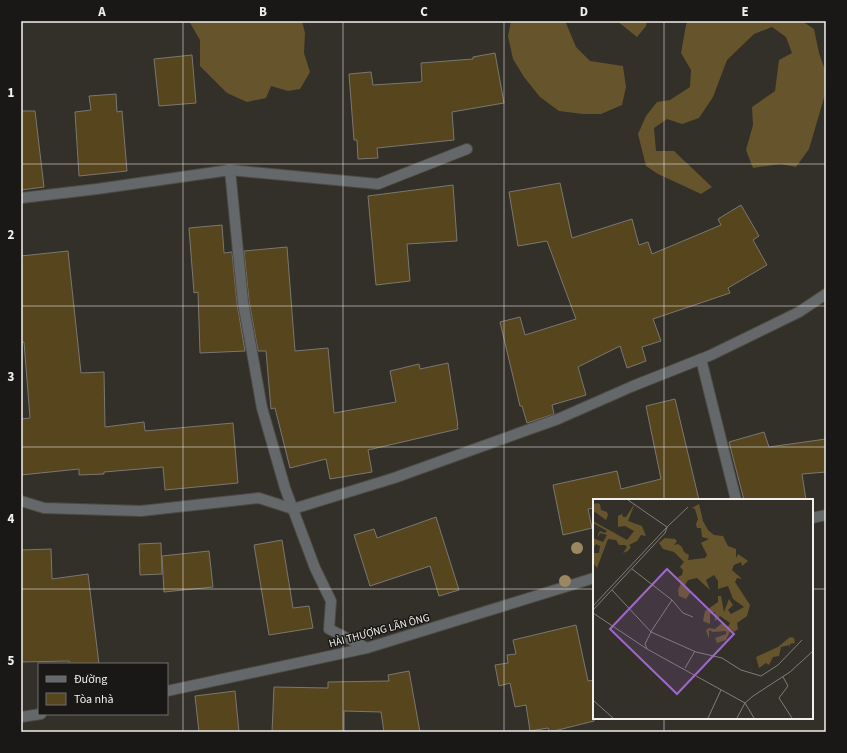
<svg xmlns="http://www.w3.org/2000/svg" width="847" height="753" font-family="'Source Sans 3',sans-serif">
	<rect width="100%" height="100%" fill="#33302a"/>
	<g fill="#66542c">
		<path d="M189,21H302L305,33L304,53L310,72L300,89L288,91L271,86L266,98L247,102L227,93L200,66V40Z"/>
		<path d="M511,21H566V23L576,47L590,61L623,66L626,87L622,105L601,114H583L559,111L540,97L524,77L513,59L508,36Z"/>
		<path d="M617,21H647L646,26L637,37Z"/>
		<path d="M688,21H802L814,29L819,53L826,73V91L809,149L796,167L780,164L753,168L746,150L753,125L752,107L775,91L779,60L792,53L786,37L772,27L754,34L727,60L713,97L699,118L682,124L667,119L654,128L656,151H674L712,187L701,194L658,174L646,166L638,134L646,116L657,102L670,100L690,87L691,70L681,53L686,25Z"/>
	</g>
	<g fill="#57451e" stroke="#7a7770">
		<path d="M495,53L504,103L452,112L454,140L377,148L378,158L358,159L357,140H354L349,74L371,72L373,85L420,82L422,81L421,63L473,59V57Z"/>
		<path d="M192,55L196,103L159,106L154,59Z"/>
		<path d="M116,94L117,112L122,111L127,171L79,176L75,112L91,110L89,96Z"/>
		<path d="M21,111H35L44,187L21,190Z"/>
		<path d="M560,183L572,238L632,219L639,245L648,242L652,254L721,225L718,219L741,205L759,236L753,240L767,265L728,288L730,293L653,319L661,341L642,347L646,361L627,368L620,346L578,367L586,395L552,405L554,414L527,423L522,406H520L500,322L520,317L525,335L576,319L547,241L518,246L509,192Z"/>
		<path d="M453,185L457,241L407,244L410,281L376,285L368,196Z"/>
		<path d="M222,225L224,253L232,252L237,303L245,351L200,353L198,292L194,293L189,228Z"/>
		<path d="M287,247L295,351L328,348L334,413L396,402L390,371L419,364L420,369L448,363L458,425H457L458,429L368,450L372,472L330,479L326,459L290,468L275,408L271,409L266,351H258L249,301L244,251Z"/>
		<path d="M68,251L81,373L104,372L105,427L144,422L145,431L233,423L238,483L165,490L163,467L104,472V474L79,475V469L21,475V419L30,418L24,342L21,343V256Z"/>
		<path d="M675,399L699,500H594V508L588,509L592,528L563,535L553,485L617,471L621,489L661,479L646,406Z"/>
		<path d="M764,432L769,447L826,439V472L802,474L806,500H744L729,442Z"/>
		<path d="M436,517L459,590L439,596L430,566L370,586L354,535L374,529L377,538Z"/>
		<path d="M282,540L293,608L309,606L313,628L269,635L254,545Z"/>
		<path d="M161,543L162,574L140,575L139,544Z"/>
		<path d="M51,549L52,579L88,574L99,664H69V661L21,662V550Z"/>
		<path d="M209,551L213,587L164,592L162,556Z"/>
		<path d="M576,625L588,681L594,680V721L550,732L548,728L530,731L526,705L515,707L510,683L499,686L495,665L508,663L507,655L516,654L513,640Z"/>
		<path d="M409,671L420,732H384L381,712L344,711V732H272L274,687L328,688V682L389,681L388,675Z"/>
		<path d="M235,691L239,732H199L195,696Z"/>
	</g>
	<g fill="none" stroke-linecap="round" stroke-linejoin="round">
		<g stroke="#4e4b45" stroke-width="12">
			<path id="lane" d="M21,501L44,508L141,511L259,498L293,509"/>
		</g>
		<g stroke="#4e4b45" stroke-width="12">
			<g id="street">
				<path d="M230,170L243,302L262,408L285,488L315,568L331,601L329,629L367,648"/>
				<path d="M21,198L97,189L230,170L378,184L467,149"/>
				<path d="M701,359L736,500"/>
				<path d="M293,509L394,478L558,419L633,386L711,355L799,312L826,294"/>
				<path d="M812,518L826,515"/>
				<path d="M167,691L367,648L594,578"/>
				<path d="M21,717L41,714"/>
			</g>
		</g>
		<use href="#lane" stroke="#65686a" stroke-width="10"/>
		<use href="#street" stroke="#65686a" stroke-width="10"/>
	</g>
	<g fill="#9b8861">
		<circle cx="577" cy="548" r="6"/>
		<circle cx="565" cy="581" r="6"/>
	</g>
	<path fill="none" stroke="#f2f0ec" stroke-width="1" stroke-opacity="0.55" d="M183,21V732M343,21V732M504,21V732M664,21V500M21,164H826M21,306H826M21,447H826M21,589H594M812,589H826M664,718V732"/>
	<g text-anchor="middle" stroke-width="3" stroke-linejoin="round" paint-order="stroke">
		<g font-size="11" fill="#f2f0ec" stroke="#191816">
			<text transform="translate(379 630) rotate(-15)" y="4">HẢI THƯỢNG LÃN ÔNG</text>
		</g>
	</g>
	<g transform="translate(593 499)">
		<rect width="220" height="220" fill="#33302a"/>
		<path d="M3,4L7,5L8,11L14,13L15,16L13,21L2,13L0,14V6ZM42,4L35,22L49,27L53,37L48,36L44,42L36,46L38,48L35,52L30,54L34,48L32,46H26L23,41L15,40L4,69L0,64V54H6L7,47L3,45L0,49V39L10,43L14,36L7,34L5,38V35L7,32L12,34L14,32L0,24V22L34,41L41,32L32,27L25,28V17L29,15L30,18H33ZM106,5L110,22L115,31L121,36L130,37L135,47L143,50V59L145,55L155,62L149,67L148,63L141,66L139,71L149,80L144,79L142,83L157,106L154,117L144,124L145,130L141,133L138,130L133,141L124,144L122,139L133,135V132L120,133L116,131V140L113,131L116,129L122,130L129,124L135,128L137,124L127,117L122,122V113L117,115V125L110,122L112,112L125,103V97H120H128L131,113L136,100L140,106L135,111L138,115L151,108L140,100L135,87L125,90V82L121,76L113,81L117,91L104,79L95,81L92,86L97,94L93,100L86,97L85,91L88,84L85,78L89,76L90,71L87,68L91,63L81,53L70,50L66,44L72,39L82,40L84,42L81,46L85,45L89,48L91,53L96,56L95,61L112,59L114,56L108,44L116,40L109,38L108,29H104L103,25L105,20L102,10L99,9ZM197,138L201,139L202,144L197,145V149L196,146L188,148L186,157L180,158L176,166L173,164L166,169L163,158L185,148Z" fill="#66542c"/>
		<path fill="none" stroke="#7f7d78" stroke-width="1" d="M35,1L74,28L95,8M39,70L79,101L90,114L100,118M19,91L58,133L103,153L129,159L148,171L168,177L185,166L209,141M0,107L74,28L72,34L0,111M0,114L54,150L152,204L161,219M54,150L52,145L59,131L79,101M92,169L102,152M190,178L195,187L186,199L199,219M1,202L20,219M115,219L128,191M144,219L152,204L160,197L197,173L220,152"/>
		<path fill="#9f67cc" fill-opacity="0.15" stroke="#9f67cc" stroke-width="2" d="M74,70L141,135L84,195L17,130Z"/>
		<rect width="220" height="220" fill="none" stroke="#f2f0ec" stroke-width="2"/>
	</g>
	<rect width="847" height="753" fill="none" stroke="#191816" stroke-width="44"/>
	<rect x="38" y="663" width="130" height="52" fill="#191816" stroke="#706e6c"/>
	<rect x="46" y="676" width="20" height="6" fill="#65686a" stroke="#706e6c"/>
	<text x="74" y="683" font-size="12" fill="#f2f0ec">Đường</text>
	<rect x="46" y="693" width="20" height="12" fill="#57451e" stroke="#706e6c"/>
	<text x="74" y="703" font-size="12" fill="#f2f0ec">Tòa nhà</text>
	<rect x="22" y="22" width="803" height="709" fill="none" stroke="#f2f0ec" stroke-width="1.5"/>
	<g font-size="13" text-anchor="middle" font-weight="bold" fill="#f2f0ec">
		<text x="102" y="16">A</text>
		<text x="263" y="16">B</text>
		<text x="424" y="16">C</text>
		<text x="584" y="16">D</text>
		<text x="745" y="16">E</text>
		<text x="11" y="97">1</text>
		<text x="11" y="239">2</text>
		<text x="11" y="381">3</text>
		<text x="11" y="523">4</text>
		<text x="11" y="665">5</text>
	</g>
</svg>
